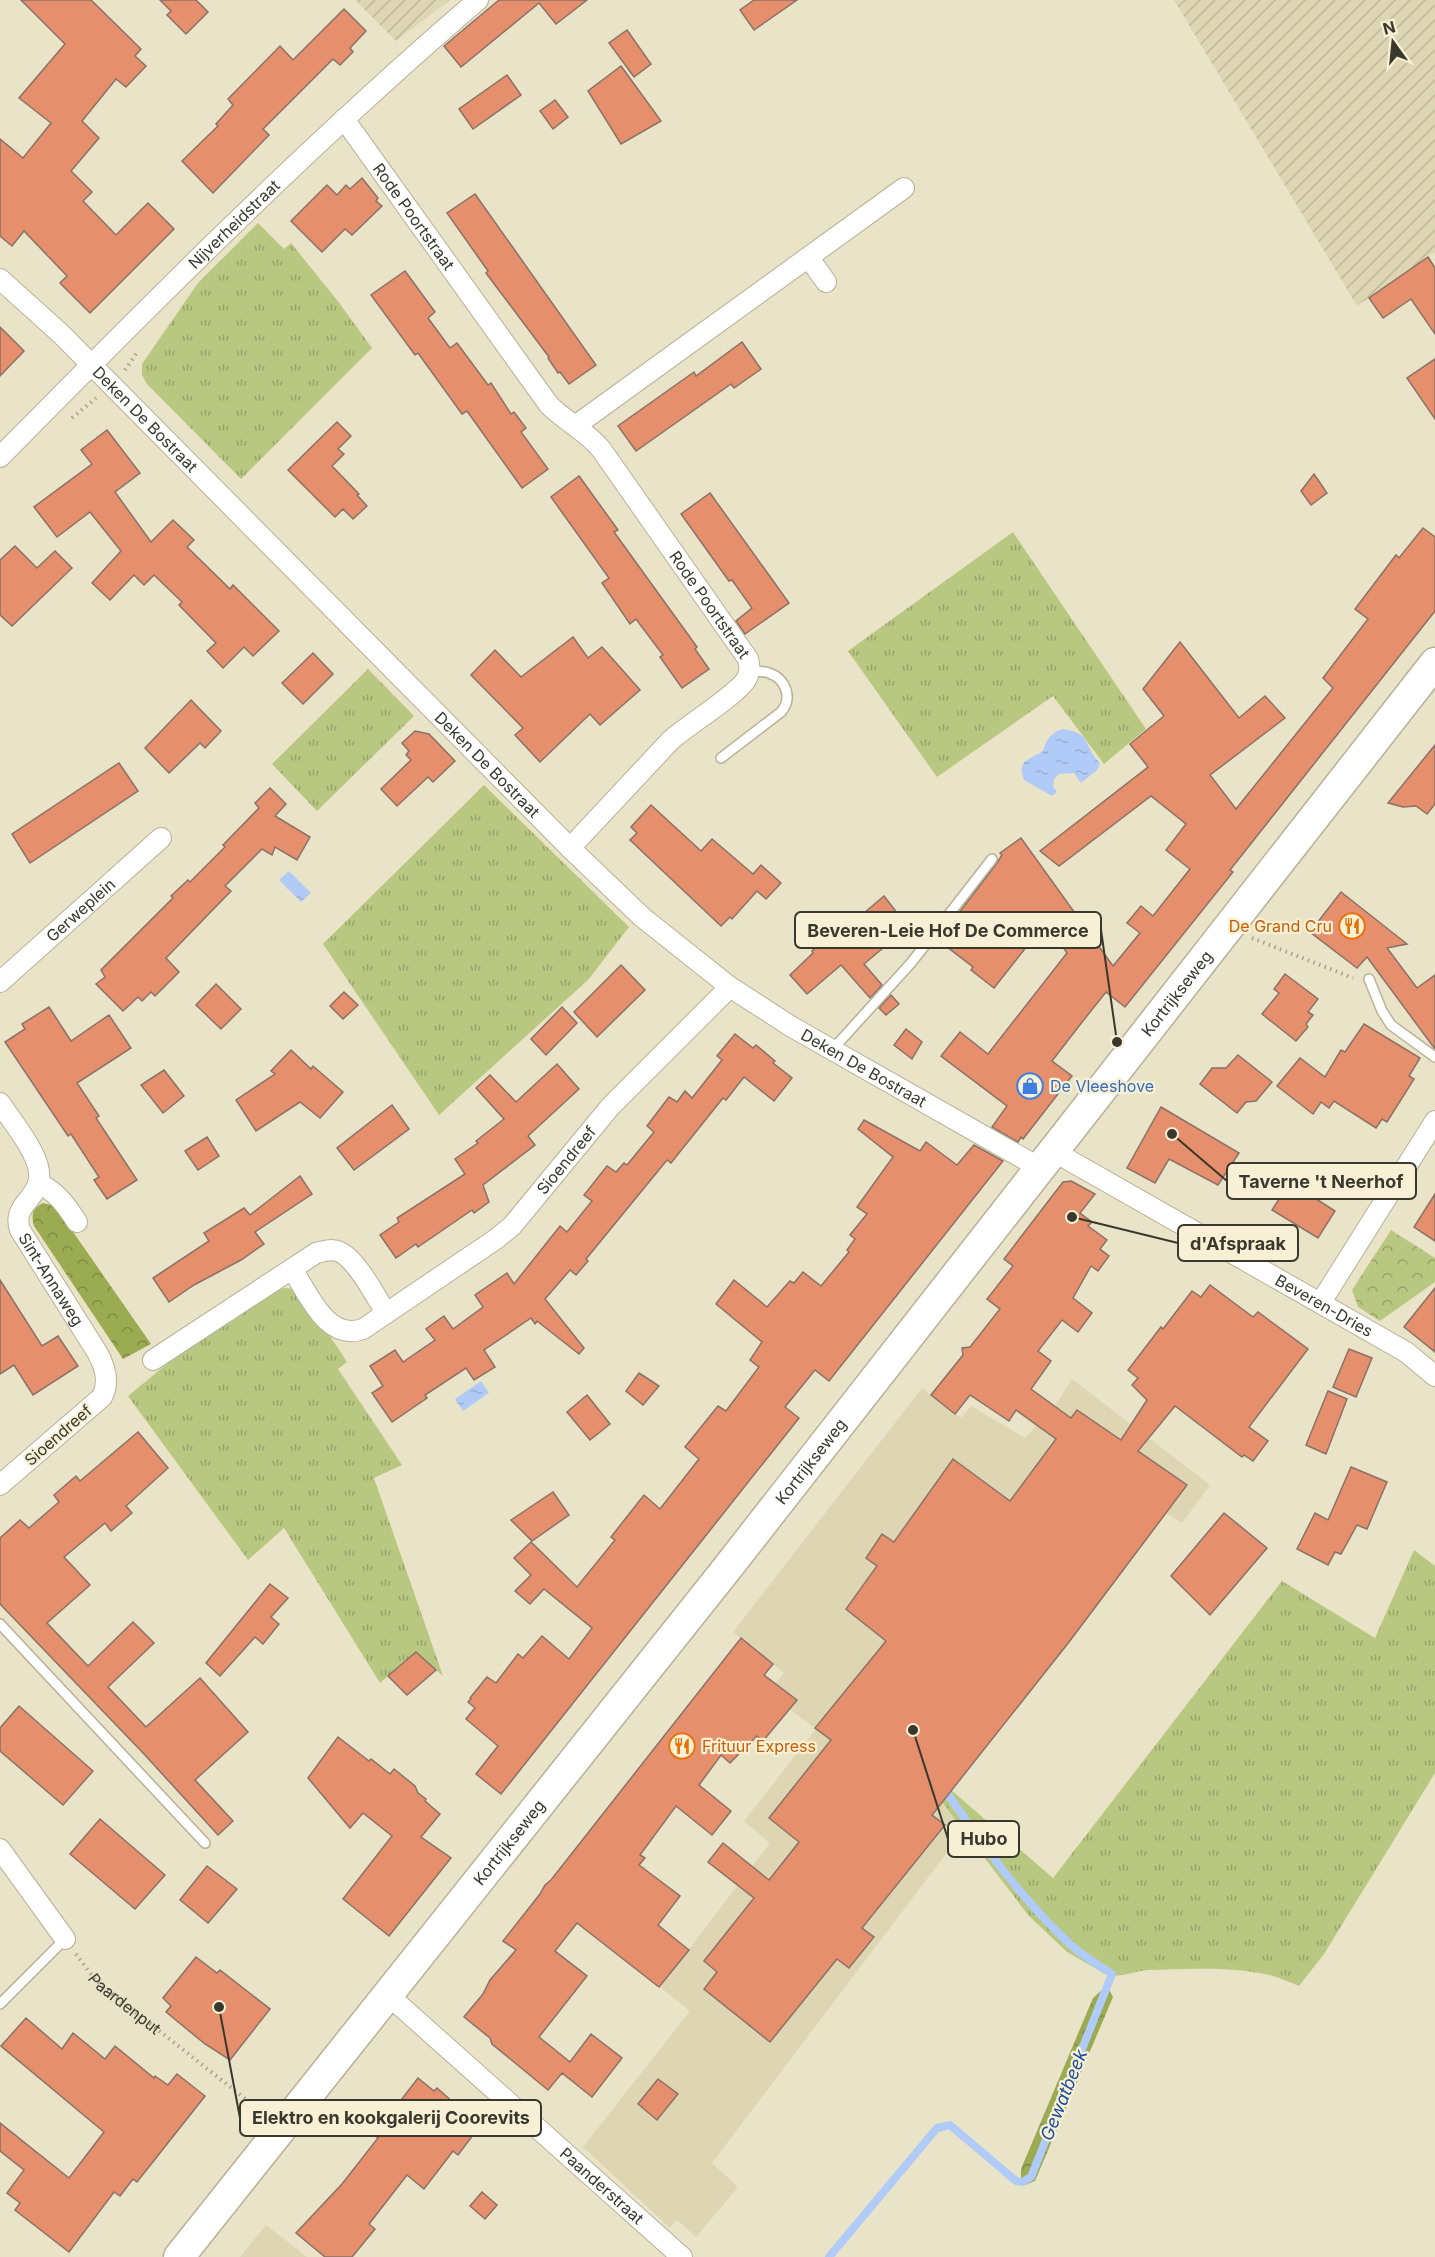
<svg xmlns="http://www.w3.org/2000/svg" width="1435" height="2257" font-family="Inter,sans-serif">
	<defs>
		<pattern id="industrial-furrows" width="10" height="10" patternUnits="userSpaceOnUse" patternTransform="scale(1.5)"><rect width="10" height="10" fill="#ded6b3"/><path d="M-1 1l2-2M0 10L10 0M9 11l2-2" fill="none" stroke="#bfb89a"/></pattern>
		<pattern id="grass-tufts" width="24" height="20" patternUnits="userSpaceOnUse" patternTransform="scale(1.5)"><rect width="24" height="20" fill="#b9c881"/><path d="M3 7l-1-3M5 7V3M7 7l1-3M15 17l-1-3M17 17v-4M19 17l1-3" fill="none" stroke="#97a36a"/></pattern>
		<pattern id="forest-crowns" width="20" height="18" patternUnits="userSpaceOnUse" patternTransform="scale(1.5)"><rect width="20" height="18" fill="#9bab52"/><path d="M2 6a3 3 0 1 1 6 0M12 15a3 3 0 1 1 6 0" fill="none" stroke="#7f8c44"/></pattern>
		<pattern id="park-crowns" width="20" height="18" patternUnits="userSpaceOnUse" patternTransform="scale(1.5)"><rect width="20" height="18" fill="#b9c881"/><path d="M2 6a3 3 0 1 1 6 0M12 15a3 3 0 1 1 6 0" fill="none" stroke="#97a36a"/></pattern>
		<pattern id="water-ripples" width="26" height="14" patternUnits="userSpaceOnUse" patternTransform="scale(1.5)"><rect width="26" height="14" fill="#b1cbf8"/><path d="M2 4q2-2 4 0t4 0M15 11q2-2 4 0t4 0" fill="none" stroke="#99afd5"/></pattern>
	</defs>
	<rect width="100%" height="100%" fill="#e9e3c8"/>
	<g fill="#ded6b3">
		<path d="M1072,1379L1210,1485L1182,1523L1166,1513L942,1802L964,1830L712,2163L738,2187L696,2237L677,2220L670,2228L583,2147L690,2011L660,1987L770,1843L744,1821L816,1729L768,1693L784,1673L733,1632L922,1388L961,1418L971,1406L1025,1438L1055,1406Z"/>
		<path d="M266,2225L307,2257H240Z"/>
	</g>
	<g fill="url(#industrial-furrows)">
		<path d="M355,0H450L396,41Z"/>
		<path d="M1174,0H1435V252L1357,306Z"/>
	</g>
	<g fill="url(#grass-tufts)">
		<path d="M258,223L284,249L291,243L337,300L372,348L241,479L147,384L142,375V364L198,283Z"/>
		<path d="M1013,532L1146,729L1104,764L1053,696L937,777L848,651Z"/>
		<path d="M368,669L414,716L317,811L272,764Z"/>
		<path d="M484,785L629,927L588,980L439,1115L323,944Z"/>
		<path d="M285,1288L294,1289L305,1298L347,1362L338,1369L402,1465L374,1478L443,1676L416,1652L380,1683L284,1528L248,1560L128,1396L179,1354L277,1289Z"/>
		<path d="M1414,1550L1435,1566V1773L1324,1954L1299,1986C1289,1982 1279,1977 1269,1975C1230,1966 1187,1969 1148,1970C1135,1971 1120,1978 1107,1975L1067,1952L1028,1915L942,1802L951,1790L1053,1878L1282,1581L1375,1638Z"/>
	</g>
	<g fill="url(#forest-crowns)">
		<path d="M43,1203L55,1206L151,1344L123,1359L34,1226C31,1214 32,1209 43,1203Z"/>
		<path d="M1102,1990L1110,1991L1113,1997L1035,2181L1025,2185L1021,2178V2169L1093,1998Z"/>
	</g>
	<path fill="url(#park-crowns)" d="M1391,1230L1435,1258V1282L1380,1321L1358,1307L1352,1290Z"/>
	<g fill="url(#water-ripples)">
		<path d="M1063,729C1094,734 1082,746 1100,763L1097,770L1081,783L1074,773L1059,774L1054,779L1053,787L1057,792L1052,796L1024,780C1016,759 1030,760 1043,751C1046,740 1051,732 1063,729Z"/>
		<path d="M289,871L311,893L301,902L279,880Z"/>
		<path d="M481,1381L489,1393L463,1411L455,1399Z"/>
	</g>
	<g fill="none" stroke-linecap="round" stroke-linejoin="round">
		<path stroke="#b1cbf8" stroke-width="8" d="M829,2257L937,2128L950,2125L1016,2181L1022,2182L1031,2177L1112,1974C1098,1965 1083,1956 1071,1945C1024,1902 985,1848 949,1796"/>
	</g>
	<g fill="#e68f6c" stroke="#8b7167" stroke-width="1.5">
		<path d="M21,0H91L141,49L135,56L146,66L126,87L116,79L82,121L99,138L71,171L92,192L83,201L116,235L148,203L174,229L90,313L60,283L67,276L24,231L12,246L0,236V139L23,158L51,123L19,98L65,44Z"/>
		<path d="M160,0H196L208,12L186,34L167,15L171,11Z"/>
		<path d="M499,0H587L556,24L539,3L461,67L444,46Z"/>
		<path d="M754,0H797L754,30L740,10Z"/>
		<path d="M344,9L366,31L350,48L353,52L340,65L333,59L263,129L269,135L213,193L182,161L218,126L216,124L233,105L228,99L280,46L293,60Z"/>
		<path d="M627,30L651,64L634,77L609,43Z"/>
		<path d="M621,66L661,121L621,144L588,91Z"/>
		<path d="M507,75L521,95L473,129L459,109Z"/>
		<path d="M555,100L568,117L553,129L540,111Z"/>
		<path d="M362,178L378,198L376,201L382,206L352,235L345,229L322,252L291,221L327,185L337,195L346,185L350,189Z"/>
		<path d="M475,194L596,365L569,384L560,372L558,373L548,358L549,357L486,273L488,271L447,213Z"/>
		<path d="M1428,257L1435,268V334L1411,299L1383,318L1369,298Z"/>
		<path d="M405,271L435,312L428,318L450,348L457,343L488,385L491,383L511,414L514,412L526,428L521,432L548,469L522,488L467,411L462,414L418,353L415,355L371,295Z"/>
		<path d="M0,327L24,351L0,376Z"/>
		<path d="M742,342L761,369L734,388L731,384L636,451L618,426L694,372L696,376Z"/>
		<path d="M1435,359V419L1407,378Z"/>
		<path d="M337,422L351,436L338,449L344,454L332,466L359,494L357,495L367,506L353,519L343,509L335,517L288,470Z"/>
		<path d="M107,430L140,473L115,492L151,542L173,520L194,540L187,547L230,589L233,585L279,631L253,656L244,647L223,668L207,651L216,643L179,605L182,602L154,575L144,585L134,575L110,600L92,583L121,551L90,512L57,537L34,507L92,464L81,450Z"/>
		<path d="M1314,474L1327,493L1311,505L1301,491Z"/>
		<path d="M579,476L618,530L614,532L697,647L695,649L709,669L682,688L660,657L663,655L636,619L630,624L602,583L609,578L551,497Z"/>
		<path d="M710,493L789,603L745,634L736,621L752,608L732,580L729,581L681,514Z"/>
		<path d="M1423,528L1435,537V611L1230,870L1233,872L1125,1007L1106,992L1079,1026L1052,1061L1072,1076L1023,1139L1021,1137L1018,1142L992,1127L1007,1106L941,1056L960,1032L988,1054L1067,953L1046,922L994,988L971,970L973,967L938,940L997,863L1002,855L1000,853L1021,838L1113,966L1140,933L1127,923L1141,906L1153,916L1190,869L1166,850L1186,824L1151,796L1059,866L1040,851L1148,767L1130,744L1164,716L1143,689L1180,642L1239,718L1265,696L1285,718L1210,775L1236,809L1333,688L1323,678L1368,619L1355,609L1396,555L1399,558Z"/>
		<path d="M15,546L37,568L55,551L72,568L12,626L0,615V560Z"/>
		<path d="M573,637L588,658L602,647L640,690L600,725L590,714L540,762L515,735L523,728L471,675L495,650L521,677Z"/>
		<path d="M313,653L333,674L303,704L282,683Z"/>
		<path d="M191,700L221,731L205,748L200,743L169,773L145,748Z"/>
		<path d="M415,731L429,734L455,761L433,782L428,777L397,806L381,789L411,760L406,755L409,751L402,743Z"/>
		<path d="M1435,745V804L1427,814L1416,806L1403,807L1388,803Z"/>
		<path d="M119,763L138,791L30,863L12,834Z"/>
		<path d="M270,788L286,804L275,816L310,837L297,860L275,847L272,855L262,849L225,886L231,891L166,958L179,972L155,996L151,992L142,1001L138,997L123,1011L96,984L105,977L101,970L173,898L171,896L188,880L190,882L225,847L223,845L259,808L255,803Z"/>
		<path d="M651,805L701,851L712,839L753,874L761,865L781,883L766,899L757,891L732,919L730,917L721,926L630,840L637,833L631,827Z"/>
		<path d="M1341,892L1407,944L1387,948L1417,988L1435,975V1049L1367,957L1357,968L1310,932Z"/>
		<path d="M884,896L908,927L864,964L882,985L870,998L841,965L807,994L790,975L813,953L812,951L846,918L851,924Z"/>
		<path d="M621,965L645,990L597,1037L574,1012Z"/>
		<path d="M1285,974L1318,999L1308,1012L1313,1015L1306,1024L1308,1027L1296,1041L1262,1014L1279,993L1274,989Z"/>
		<path d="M216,984L241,1009L221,1029L196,1005Z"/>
		<path d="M344,992L358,1005L343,1019L330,1006Z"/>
		<path d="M891,995L899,1004L886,1015L879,1008Z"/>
		<path d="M49,1007L71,1041L109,1015L131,1048L77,1083L99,1116L96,1118L137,1180L107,1199L94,1180L99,1177L71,1134L68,1136L5,1042L25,1029L22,1024Z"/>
		<path d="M562,1007L577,1023L546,1055L531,1039Z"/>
		<path d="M1364,1024L1420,1058L1409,1076L1414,1079L1387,1122L1382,1119L1376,1128L1334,1101L1329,1108L1321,1102L1313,1114L1277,1086L1300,1058L1325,1077L1341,1050L1345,1052Z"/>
		<path d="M906,1029L922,1042L912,1059L894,1045Z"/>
		<path d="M735,1034L753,1048L756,1045L775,1061L773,1063L792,1078L774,1101L744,1077L726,1100L723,1098L671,1163L667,1160L586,1259L588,1261L576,1275L570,1270L545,1299L584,1348L579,1354L537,1321L535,1324L531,1318L484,1350L495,1367L474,1380L466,1368L425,1395L427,1398L392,1422L372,1393L383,1386L370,1366L395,1350L403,1362L435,1340L426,1329L444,1316L453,1329L483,1307L475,1295L507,1273L514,1284L560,1226L567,1232L592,1201L584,1195L607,1166L616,1172L624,1163L627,1165L654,1132L647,1126L669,1097L677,1102L685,1091L692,1098L722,1060L717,1056Z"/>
		<path d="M291,1050L311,1069L313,1066L343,1092L320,1118L300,1102L256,1131L236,1100L275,1074L271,1071Z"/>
		<path d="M1238,1055L1272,1082L1256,1101L1246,1102L1237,1113L1200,1084L1212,1068H1226Z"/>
		<path d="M557,1064L579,1089L528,1136L535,1145L483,1185L489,1202L474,1213L472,1210L418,1247L416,1244L396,1258L380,1235L399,1222L397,1218L465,1174L455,1159L478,1143L476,1141L504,1119L476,1088L490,1075L516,1102Z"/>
		<path d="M164,1070L184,1096L163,1113L141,1085Z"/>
		<path d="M392,1105L409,1129L354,1170L337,1148Z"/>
		<path d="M1161,1107L1239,1153L1218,1185L1169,1159L1155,1183L1127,1168Z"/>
		<path d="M864,1120L920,1151L926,1142L957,1165L974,1145L1003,1161L829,1381L815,1370L785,1407L799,1418L501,1794L476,1774L498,1746L466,1719L475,1708L468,1702L471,1699L470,1698L487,1677L496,1683L518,1654L523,1658L542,1636L569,1659L592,1628L544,1589L530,1604L515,1591L531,1575L514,1558L531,1542L577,1587L615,1540L611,1537L644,1495L660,1509L699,1459L685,1447L718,1406L726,1411L759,1367L750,1360L762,1342L716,1304L734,1280L767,1307L790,1281L794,1283L803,1272L821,1286L849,1252L847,1250L855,1239L850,1235L867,1214L857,1207L893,1157L858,1129Z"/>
		<path d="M207,1137L219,1156L198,1170L185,1151Z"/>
		<path d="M300,1176L312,1194L255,1232L264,1244L241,1260L194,1285L169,1302L153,1278L209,1241L204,1233L244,1208L250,1215Z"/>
		<path d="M1071,1181L1095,1194L1080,1213L1092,1222L1088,1226L1107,1240L1100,1249L1109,1256L1098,1271L1091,1266L1073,1298L1092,1313L1078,1332L1062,1320L1038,1351L1051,1361L1031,1389L1071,1418L1077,1410L1121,1440L1147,1400L1132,1385L1138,1378L1128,1370L1161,1327L1163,1329L1192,1291L1201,1297L1210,1285L1253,1317L1258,1312L1308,1349L1249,1427L1268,1441L1253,1461L1244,1455L1242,1457L1175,1406L1138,1451L1187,1485L1069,1642L932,1815L945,1825L862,1928L874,1937L849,1968L837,1959L770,2042L704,1989L717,1972L704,1961L754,1898L708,1862L723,1843L769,1880L799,1842L769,1818L831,1740L815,1728L886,1641L846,1609L877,1566L866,1558L882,1534L894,1542L953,1459L1010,1501L1056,1439L1016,1410L1009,1421L970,1395L955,1414L931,1395L963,1355L962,1348L970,1347L1000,1309L987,1299L1013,1266L1004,1259L1063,1182Z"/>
		<path d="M1290,1182L1335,1211L1318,1238L1272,1210Z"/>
		<path d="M1435,1194V1241L1414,1227Z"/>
		<path d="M0,1280L42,1346L58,1336L78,1366L33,1395L14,1365L0,1374Z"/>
		<path d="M1435,1288V1352L1404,1327Z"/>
		<path d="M1349,1349L1372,1358L1356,1397L1333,1387Z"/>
		<path d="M639,1373L659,1386L643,1405L626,1391Z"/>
		<path d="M1328,1391L1347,1399L1326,1454L1306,1445Z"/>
		<path d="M587,1395L610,1424L590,1440L567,1412Z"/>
		<path d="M138,1432L168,1468L126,1506L132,1513L111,1531L105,1523L64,1557L90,1585L47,1623L88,1666L133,1622L154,1643L108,1687L146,1727L200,1678L248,1732L195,1780L233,1821L218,1835L144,1754L0,1604V1538L20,1520L29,1528L59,1502L54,1495L76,1476L80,1481Z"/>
		<path d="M1351,1467L1387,1482L1367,1529L1357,1525L1341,1554L1335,1552L1328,1565L1297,1549L1315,1513L1328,1520Z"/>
		<path d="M553,1492L569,1515L532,1541L511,1520Z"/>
		<path d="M1224,1513L1267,1548L1210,1615L1171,1576Z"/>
		<path d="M270,1584L288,1598L271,1617L279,1624L263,1644L255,1637L220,1676L206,1663Z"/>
		<path d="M741,1638L773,1664L764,1675L797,1700L763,1741L757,1736L730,1763L721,1755L699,1785L731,1811L712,1835L676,1806L640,1855L645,1858L639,1865L680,1896L658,1925L689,1950L659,1987L577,1923L555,1951L587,1976L539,2037L570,2062L591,2034L622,2058L592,2097L562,2073L548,2090L492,2044L490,2038L464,2017L483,1994L490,1980L516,1950L503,1941L540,1894L545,1885L551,1880Z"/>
		<path d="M416,1652L436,1670L407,1695L388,1676Z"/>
		<path d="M19,1706L93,1771L63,1805L0,1751V1728Z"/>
		<path d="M338,1737L369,1761L371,1759L390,1774L394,1769L415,1786L418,1793L426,1799L425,1801L440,1814L421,1837L451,1858L389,1936L343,1899L392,1836L363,1813L350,1828L308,1778Z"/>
		<path d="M100,1819L165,1875L135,1909L70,1854Z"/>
		<path d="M207,1866L237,1889L208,1923L180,1900Z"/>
		<path d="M196,1957L217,1973L220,1970L270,2009L230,2060L205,2044L166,2012L171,2006L163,1998Z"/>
		<path d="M26,2018L62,2049L73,2033L105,2059L115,2046L154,2078L155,2076L168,2085L177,2074L205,2096L137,2182L133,2179L120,2196L114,2192L69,2252L15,2210L20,2203L7,2193L24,2170L0,2151V2123L69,2178L104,2132L1,2046Z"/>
		<path d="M418,2078L434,2091L437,2088L454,2103L452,2105L480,2126L458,2155L453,2151L424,2189L407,2175L369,2224L375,2229L352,2257H325L296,2233L342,2184L378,2138L374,2135Z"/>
		<path d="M658,2079L678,2094L657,2120L638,2104Z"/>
		<path d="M482,2192L497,2205L485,2219L470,2206Z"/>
	</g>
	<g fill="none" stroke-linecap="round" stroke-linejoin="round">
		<g stroke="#b8b198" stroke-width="12">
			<g id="lane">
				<path d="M721,758L781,712C793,698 786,679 769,673C763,671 756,671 750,671"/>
				<path d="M1369,979L1382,1011L1391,1025L1435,1057"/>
				<path d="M832,1050L911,963L992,859"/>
				<path d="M0,1624L205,1843"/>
				<path d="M0,2004L65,1939"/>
			</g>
		</g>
		<g stroke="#b8b198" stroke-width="22">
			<g id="street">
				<path id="s2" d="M344,119L549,405C566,422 586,431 601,449L748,659C750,666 750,672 747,678C740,693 686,726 670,741L570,848"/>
				<path d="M809,258L826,282"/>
				<path id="s3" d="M0,279L61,334L570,848L642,917L730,987L792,1027L1040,1168"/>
				<path d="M575,426L904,188"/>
				<path id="s4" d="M0,457C155,300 311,143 478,0"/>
				<path id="s5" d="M0,982L161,838"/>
				<path id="s6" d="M0,1103C11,1120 37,1151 39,1172C42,1199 11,1203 20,1230L97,1352C105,1366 110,1382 102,1397L0,1485"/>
				<path id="s7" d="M1053,1151L1406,1352L1435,1376"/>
				<path d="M38,1183C57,1192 66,1205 77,1222"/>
				<path id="s8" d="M292,1269C308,1293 327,1342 363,1329L496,1239L512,1226L610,1107L730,987"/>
				<path d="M1321,1302L1435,1121"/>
				<path d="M153,1360L316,1253C324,1251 332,1248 340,1252C357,1260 376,1297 386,1313"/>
				<path d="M0,1849L65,1939"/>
				<path id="s9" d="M387,1994L682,2257"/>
			</g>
		</g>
		<g stroke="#b8b198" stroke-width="33">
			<g id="primary">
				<path id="s10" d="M179,2257L725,1571L1435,663"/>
			</g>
		</g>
		<g stroke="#a8a38e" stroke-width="4" stroke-dasharray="1.5 4.5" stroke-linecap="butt">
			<path d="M125,370L138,351"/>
			<path d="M72,418L96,398"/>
			<path d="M1252,938L1353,978"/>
			<path id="s1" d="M76,1954L96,1981L262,2112"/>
		</g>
		<use href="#lane" stroke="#fff" stroke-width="9"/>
		<use href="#street" stroke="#fff" stroke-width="20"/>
		<use href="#primary" stroke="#fff" stroke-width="30"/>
	</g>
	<defs>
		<g id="restaurant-ring" transform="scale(1.35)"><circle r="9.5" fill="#f7f0d5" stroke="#e8710a" stroke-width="1.5"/><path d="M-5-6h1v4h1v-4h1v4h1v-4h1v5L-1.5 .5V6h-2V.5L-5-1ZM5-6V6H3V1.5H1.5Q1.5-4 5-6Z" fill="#e8710a"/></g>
		<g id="shop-ring" transform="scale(1.35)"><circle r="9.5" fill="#f7f0d5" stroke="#3f7fe0" stroke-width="1.5"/><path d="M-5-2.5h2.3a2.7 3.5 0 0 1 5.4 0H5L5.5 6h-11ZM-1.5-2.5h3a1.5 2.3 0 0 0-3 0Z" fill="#3f7fe0"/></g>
	</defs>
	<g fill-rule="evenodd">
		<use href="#restaurant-ring" x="1352" y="926"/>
		<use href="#shop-ring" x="1030" y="1086"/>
		<use href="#restaurant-ring" x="682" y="1746"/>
	</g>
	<g text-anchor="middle" stroke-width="4.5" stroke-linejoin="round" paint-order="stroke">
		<g font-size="16" fill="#3a382d" stroke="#f7f0d5">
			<text dy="6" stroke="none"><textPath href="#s2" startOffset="120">Rode Poortstraat</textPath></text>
			<text dy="6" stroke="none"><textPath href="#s4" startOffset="330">Nijverheidstraat</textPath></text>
			<text dy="6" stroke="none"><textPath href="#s3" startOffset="202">Deken De Bostraat</textPath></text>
			<text dy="6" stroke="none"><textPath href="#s2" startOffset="610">Rode Poortstraat</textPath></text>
			<text dy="6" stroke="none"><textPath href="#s3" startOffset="688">Deken De Bostraat</textPath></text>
			<text dy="6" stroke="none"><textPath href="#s5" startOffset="108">Gerweplein</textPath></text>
			<text dy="6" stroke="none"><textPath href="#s10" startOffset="1610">Kortrijkseweg</textPath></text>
			<text dy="6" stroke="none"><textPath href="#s3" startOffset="1174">Deken De Bostraat</textPath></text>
			<text dy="6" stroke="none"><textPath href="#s8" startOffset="368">Sioendreef</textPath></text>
			<text dy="6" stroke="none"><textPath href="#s6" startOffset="202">Sint-Annaweg</textPath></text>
			<text dy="6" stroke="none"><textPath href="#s7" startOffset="312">Beveren-Dries</textPath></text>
			<text transform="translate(58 1435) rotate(-41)" y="6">Sioendreef</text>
			<text dy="6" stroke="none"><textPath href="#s10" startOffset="1016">Kortrijkseweg</textPath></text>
			<text dy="6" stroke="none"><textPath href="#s10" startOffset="530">Kortrijkseweg</textPath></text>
			<text dy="6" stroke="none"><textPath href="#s1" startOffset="70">Paardenput</textPath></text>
			<text dy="6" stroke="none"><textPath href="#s9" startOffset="288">Paanderstraat</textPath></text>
		</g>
		<g font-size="16" fill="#c56008" stroke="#f7f0d5" text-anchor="end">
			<text x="1332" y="932">De Grand Cru</text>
			<text x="702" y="1752" text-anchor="start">Frituur Express</text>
		</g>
		<g font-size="16" fill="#366cbe" stroke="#f7f0d5" text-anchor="start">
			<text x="1050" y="1092">De Vleeshove</text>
		</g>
		<g font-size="18" font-style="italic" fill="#1c4b9f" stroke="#f7f0d5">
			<text transform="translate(1064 2095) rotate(-68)" y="6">Gewatbeek</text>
		</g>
	</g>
	<path fill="none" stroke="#3a382d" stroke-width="2" d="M1117 1042L1101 930M1172 1134L1227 1181M1072 1217L1178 1243M913 1730L948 1839M219 2007L240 2118"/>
	<g fill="#3a382d" stroke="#f7f0d5" stroke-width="2">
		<circle cx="1117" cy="1042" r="6"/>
		<circle cx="1172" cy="1134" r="6"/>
		<circle cx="1072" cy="1217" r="6"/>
		<circle cx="913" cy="1730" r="6"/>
		<circle cx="219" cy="2007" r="6"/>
	</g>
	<g fill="#f7f0d5" stroke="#3a382d" stroke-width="2">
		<rect x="795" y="912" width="306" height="36" rx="6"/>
		<rect x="1227" y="1163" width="189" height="36" rx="6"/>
		<rect x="1178" y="1225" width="120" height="36" rx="6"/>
		<rect x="948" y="1821" width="71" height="36" rx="6"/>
		<rect x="240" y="2100" width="301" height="36" rx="6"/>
	</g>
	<g font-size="18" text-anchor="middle" font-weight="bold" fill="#3a382d">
		<text x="948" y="937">Beveren-Leie Hof De Commerce</text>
		<text x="1321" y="1188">Taverne 't Neerhof</text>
		<text x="1238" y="1250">d'Afspraak</text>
		<text x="984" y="1845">Hubo</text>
		<text x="391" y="2124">Elektro en kookgalerij Coorevits</text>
	</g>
	<g transform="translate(1393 42) rotate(345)" stroke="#f7f0d5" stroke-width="4.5" paint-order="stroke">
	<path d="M0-4.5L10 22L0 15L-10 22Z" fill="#3a382d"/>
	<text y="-9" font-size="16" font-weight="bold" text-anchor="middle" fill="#3a382d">N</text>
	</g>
</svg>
